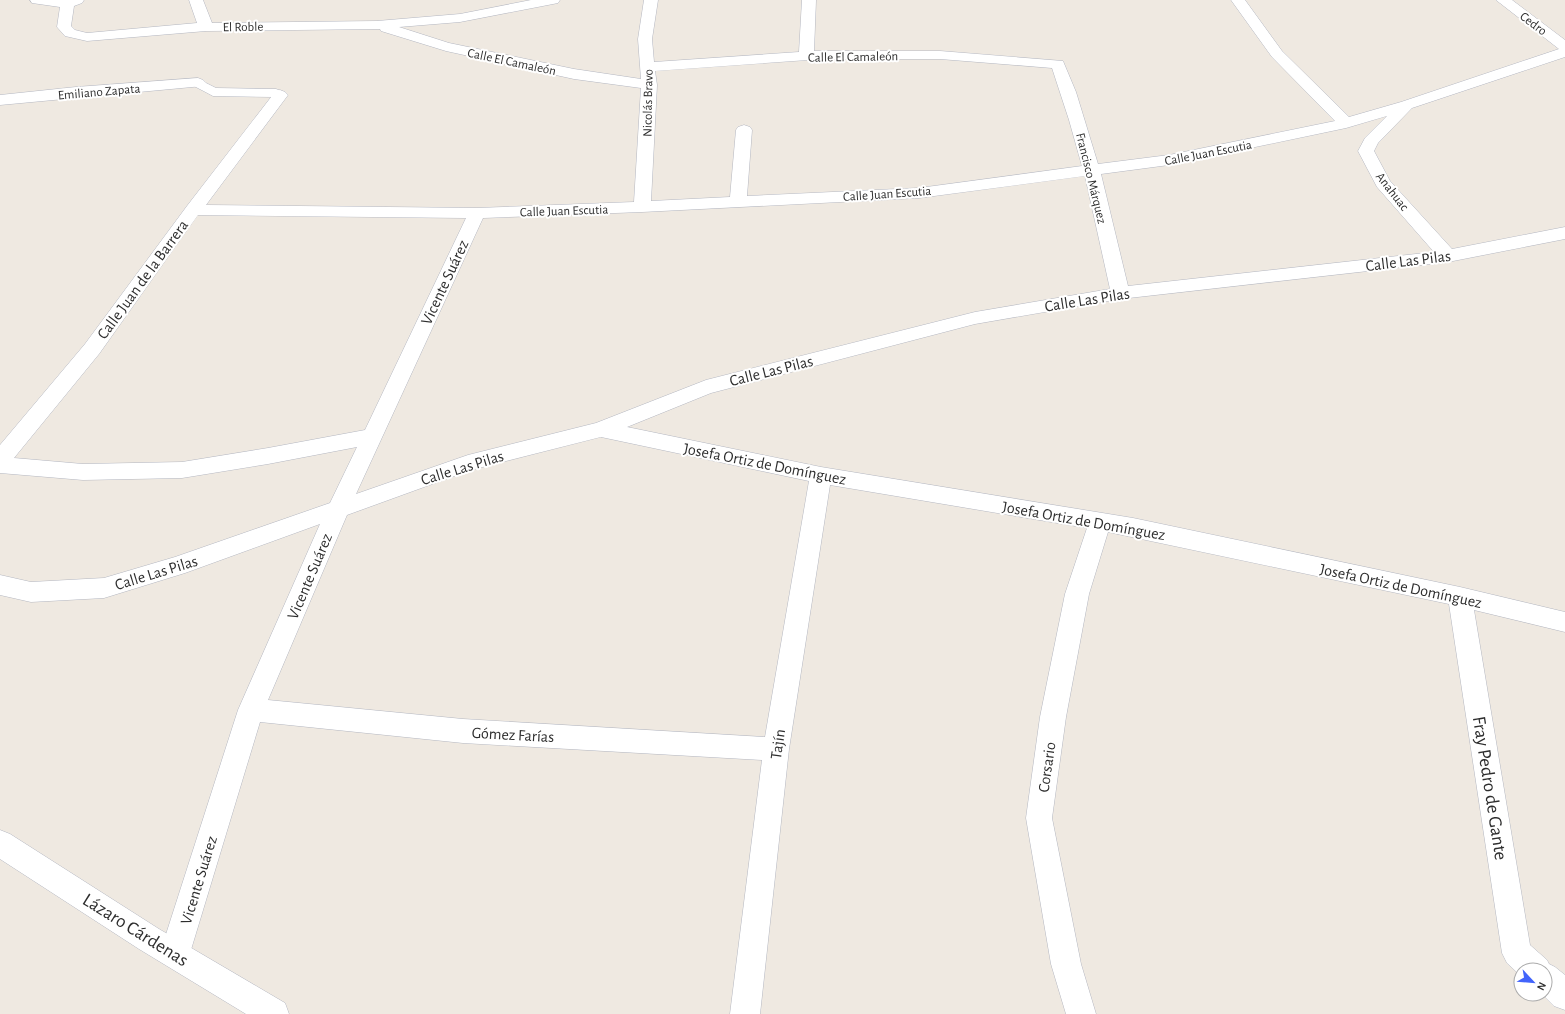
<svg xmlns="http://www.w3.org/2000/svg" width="1565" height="1014" font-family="'Alegreya Sans',sans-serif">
	<rect width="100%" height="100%" fill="#efe9e1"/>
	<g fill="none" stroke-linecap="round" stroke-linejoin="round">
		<g stroke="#b4b7c1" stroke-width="1">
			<path id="lane" d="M198,79L216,88L276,89L284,92L286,95L284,98L280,99L274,97L213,96L194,86L192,83L194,80Z"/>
		</g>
		<g stroke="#b4b7c1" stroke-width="1">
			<g id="street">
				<path d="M30,0H84L82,3L74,6L71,26L75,30L87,33L197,23L189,0H203L212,23L377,21L460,14L531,0H560L558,3L553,4L460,22L399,27L449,43L574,69L641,79L638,39L644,0H658L652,39L654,62L799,52L802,0H816L814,51H940L1063,61L1076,92L1098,164L1169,155L1335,121L1272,57L1231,0H1245L1282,51L1349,117L1401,102L1559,49L1496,0H1512L1565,40V57L1412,108L1378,143L1374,151L1390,181L1452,249L1565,227V239L1448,262L1120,299L975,324L711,393L627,427L821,467L1133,518L1460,587L1565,612V632L1474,610L1530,945L1547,960L1549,964L1555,967L1565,975V1010L1554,1006L1542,994H1545V970H1521V976L1507,963L1502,953L1449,604L1108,532L1089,594L1066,717L1052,818L1081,964L1096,1014H1066L1051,964L1026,818L1040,717L1065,594L1087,528L830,485L789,749L760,1014H730L762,760L463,743L260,722L190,953L185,963L175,968L165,963L160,953L238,710L320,524L185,573L104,598L31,602L0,595V575L31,582L104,578L175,557L330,503L357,447L268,464L182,478L83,480L0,473V445L85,344L187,206L275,92L280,90L285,92L288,95L206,205L477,208L634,202L641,88L574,79L446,51L381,31L380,29L206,31L87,41L65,36L57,27L60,7L32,3ZM822,59H940L1052,68L1069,120L1082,166L919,188L747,196L752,130L750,127L744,125L738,127L736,130L730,197L651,201L657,85L655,71ZM1387,116L1365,138L1358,151L1377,187L1434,252L1128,286L1101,174L1169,165L1346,128ZM1085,176L1110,289L975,312L706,380L596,423L468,455L356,494L483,218L642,212L919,198ZM198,215L466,218L365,430L268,448L182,462L83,464L14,458L99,354ZM601,437L809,481L765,737L463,719L268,700L347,515L471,470Z"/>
				<path d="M198,78L203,80L206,83L203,86L0,105V95L76,87Z"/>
			</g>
		</g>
		<g stroke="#b4b7c1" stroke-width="1">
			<path id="secondary" d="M0,830L10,834L159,929L285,1003L289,1014H246L139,949L0,859Z"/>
		</g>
		<use href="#lane" fill="#fff" fill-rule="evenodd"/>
		<use href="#street" fill="#fff" fill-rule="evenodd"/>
		<use href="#secondary" fill="#fff" fill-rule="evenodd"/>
	</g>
	<g text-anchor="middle" stroke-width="4" stroke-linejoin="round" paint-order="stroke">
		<g font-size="13" fill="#2e2e2e" stroke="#fff">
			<text transform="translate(1534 23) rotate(37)" y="5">Cedro</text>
			<text transform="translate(243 26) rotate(-1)" y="5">El Roble</text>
			<text transform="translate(853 56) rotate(-1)" y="5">Calle El Camaleón</text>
			<text transform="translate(512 61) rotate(12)" y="5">Calle El Camaleón</text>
			<text transform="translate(99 91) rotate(-5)" y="5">Emiliano Zapata</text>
			<text transform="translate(647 103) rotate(-89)" y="5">Nicolás Bravo</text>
			<text transform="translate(1208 152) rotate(-11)" y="5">Calle Juan Escutia</text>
			<text transform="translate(1092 178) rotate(76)" y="5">Francisco Márquez</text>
			<text transform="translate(1393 191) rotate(52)" y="5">Anahuac</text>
			<text transform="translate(887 193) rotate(-4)" y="5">Calle Juan Escutia</text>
			<text transform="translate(564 210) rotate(-2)" y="5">Calle Juan Escutia</text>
		</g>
		<g font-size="16" fill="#2e2e2e" stroke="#fff">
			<text transform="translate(1408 260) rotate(-7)" y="6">Calle Las Pilas</text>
			<text transform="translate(142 279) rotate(-54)" y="6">Calle Juan de la Barrera</text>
			<text transform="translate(444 282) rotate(-65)" y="6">Vicente Suárez</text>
			<text transform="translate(1087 299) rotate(-9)" y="6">Calle Las Pilas</text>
			<text transform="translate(771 370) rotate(-14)" y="6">Calle Las Pilas</text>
			<text transform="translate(765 463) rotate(11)" y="6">Josefa Ortiz de Domínguez</text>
			<text transform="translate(462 467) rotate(-17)" y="6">Calle Las Pilas</text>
			<text transform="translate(1084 520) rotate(10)" y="6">Josefa Ortiz de Domínguez</text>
			<text transform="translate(156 572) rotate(-17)" y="6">Calle Las Pilas</text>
			<text transform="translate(309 576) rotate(-67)" y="6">Vicente Suárez</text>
			<text transform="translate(1401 585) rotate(12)" y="6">Josefa Ortiz de Domínguez</text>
			<text transform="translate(513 734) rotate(3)" y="6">Gómez Farías</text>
			<text transform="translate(777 744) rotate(-82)" y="6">Tajín</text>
			<text transform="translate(1046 767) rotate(-82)" y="6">Corsario</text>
			<text transform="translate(198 880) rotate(-73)" y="6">Vicente Suárez</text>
		</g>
		<g font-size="19" fill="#2e2e2e" stroke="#fff">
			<text transform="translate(1491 788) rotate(81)" y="7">Fray Pedro de Gante</text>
			<text transform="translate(136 929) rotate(32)" y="7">Lázaro Cárdenas</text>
		</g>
	</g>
	<g transform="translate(1533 982) rotate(116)"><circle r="19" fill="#ffffff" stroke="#ababab"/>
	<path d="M0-3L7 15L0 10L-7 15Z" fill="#4264fb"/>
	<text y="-6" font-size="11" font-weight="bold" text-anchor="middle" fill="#2e2e2e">N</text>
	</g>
</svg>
